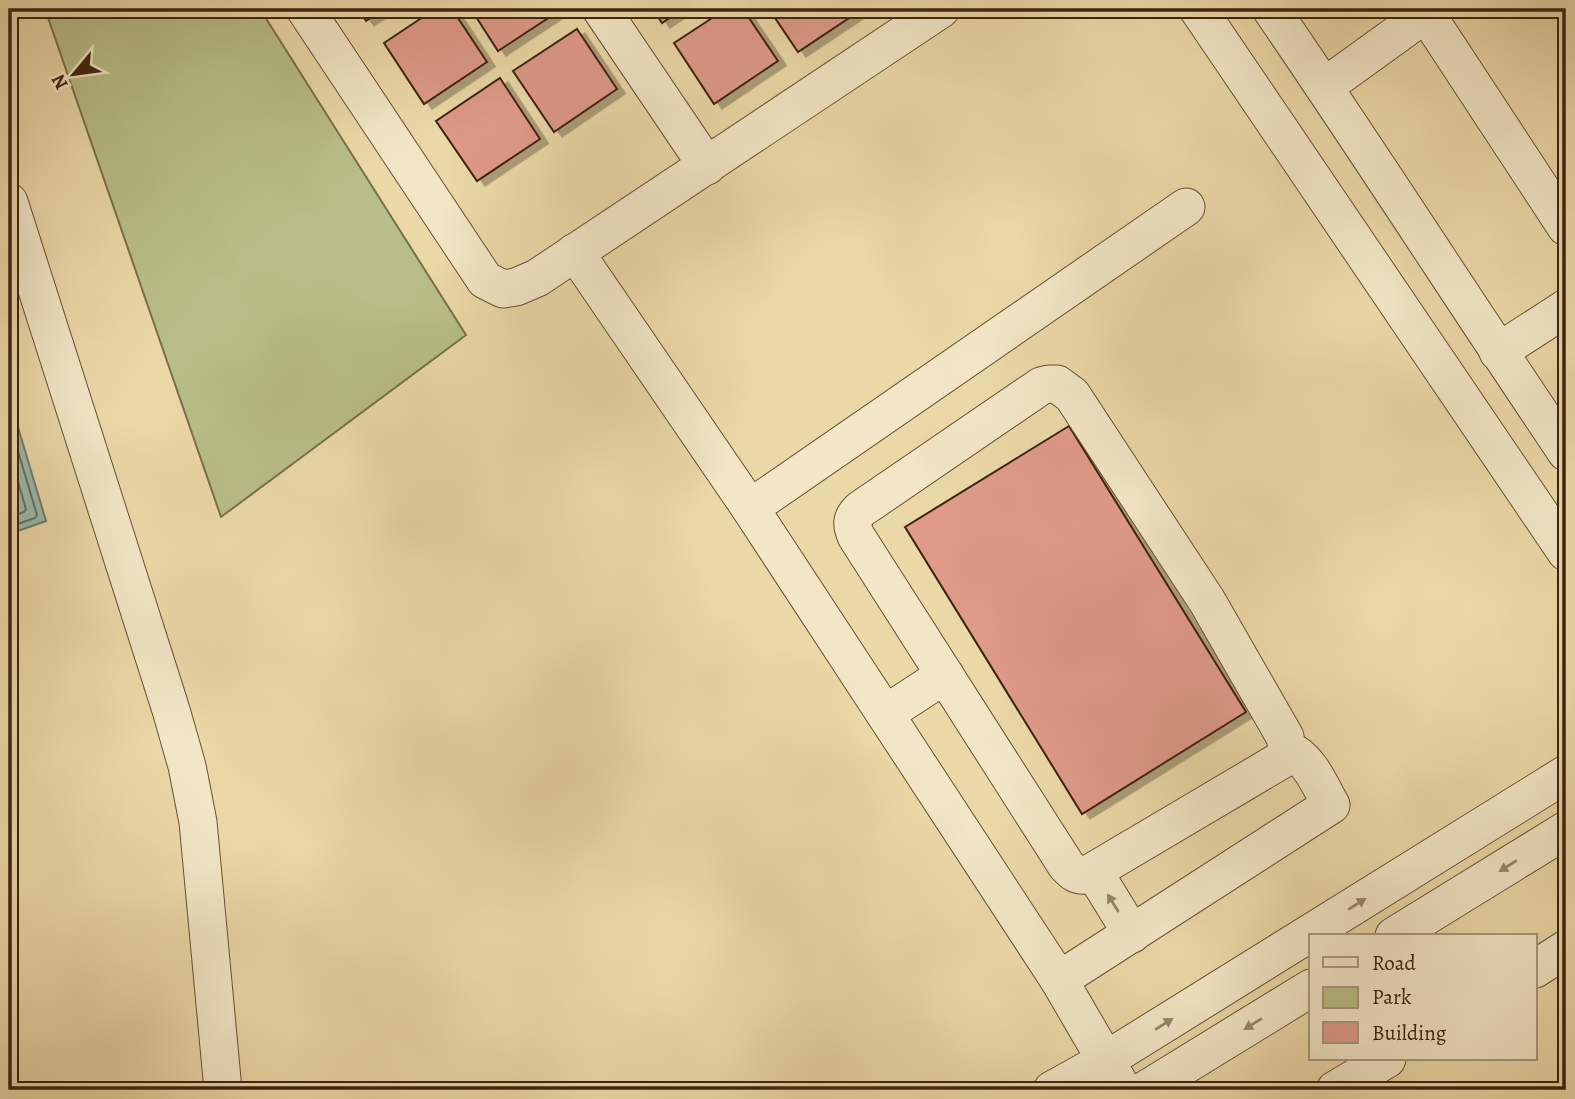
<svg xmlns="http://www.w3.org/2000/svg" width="1575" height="1099" font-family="Alegreya,serif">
	<defs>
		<filter id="shadow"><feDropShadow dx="8" dy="4.5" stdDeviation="0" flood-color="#0004"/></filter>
	</defs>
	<rect width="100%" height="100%" fill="#ebd8a7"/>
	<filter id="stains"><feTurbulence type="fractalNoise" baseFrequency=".00286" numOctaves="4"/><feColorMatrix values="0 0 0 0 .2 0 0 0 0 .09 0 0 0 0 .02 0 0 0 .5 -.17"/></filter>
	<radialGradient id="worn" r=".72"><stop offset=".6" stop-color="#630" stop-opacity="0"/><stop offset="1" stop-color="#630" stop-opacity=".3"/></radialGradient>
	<path fill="#b8be87" stroke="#7a714c" stroke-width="2" d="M45,9H260L466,335L221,517Z"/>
	<path fill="#99b9ac" stroke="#747d6e" stroke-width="2" d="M9,397L46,521L9,534Z"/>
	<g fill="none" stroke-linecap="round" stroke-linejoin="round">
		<g stroke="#6a6e5e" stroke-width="2">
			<path d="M9,421L37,515L35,518L9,527"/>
			<path d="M9,451L26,509L24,512L9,517"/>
		</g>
	</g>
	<g fill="#df9a89" stroke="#3c2410" stroke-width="2" filter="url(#shadow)">
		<path d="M358,9H385L366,21Z"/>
		<path d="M435,9H452L487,62L424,104L384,43Z"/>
		<path d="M471,9H562L498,51Z"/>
		<path d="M653,9H683L662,23Z"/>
		<path d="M726,9H743L778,61L714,104L674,43Z"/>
		<path d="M769,9H860L861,10L798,52Z"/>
		<path d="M577,29L617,89L554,132L513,71Z"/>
		<path d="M500,78L540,139L477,181L436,121Z"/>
		<path d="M1069,426L1246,712L1082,814L905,527Z"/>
	</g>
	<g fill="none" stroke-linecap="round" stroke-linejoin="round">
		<g stroke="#685136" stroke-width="39">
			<g id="minor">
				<path d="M305,9L485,280L503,289L516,287L537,278L941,9"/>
				<path d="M601,9L707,166"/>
				<path d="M1198,9L1566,552"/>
				<path d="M1271,9C1371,155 1467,305 1566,452"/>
				<path d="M1423,9L1566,227"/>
				<path d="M1324,87L1432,9"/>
				<path d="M9,202L171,710L187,766L198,822L223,1090"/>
				<path d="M575,252L750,508L885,714L1059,980L1123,1090"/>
				<path d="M1498,352L1566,308"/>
				<path d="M1049,384H1057L1072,395L1207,601L1285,737L1287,749L1283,759L1087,875C1077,876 1073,873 1066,865L856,536C851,524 851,518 861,509L1041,386Z"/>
				<path d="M750,508L1186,207"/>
				<path d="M885,714L945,675"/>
				<path d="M1094,872L1132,934"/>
				<path d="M1394,936L1566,830"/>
				<path d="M1535,969L1566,949"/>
				<path d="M1059,980L1331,805C1319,784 1310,759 1287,749"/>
				<path d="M1052,1090L1106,1060L1566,774"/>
				<path d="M1145,1090L1311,988"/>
				<path d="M1335,1090L1387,1059"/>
			</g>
		</g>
		<use href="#minor" stroke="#f2e6c6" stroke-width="37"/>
	</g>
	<defs><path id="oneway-solid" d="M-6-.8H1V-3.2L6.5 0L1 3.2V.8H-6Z" transform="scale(1.75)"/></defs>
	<g fill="#97856b">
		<use href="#oneway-solid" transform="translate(1508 866) rotate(148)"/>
		<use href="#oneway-solid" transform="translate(1113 903) rotate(-122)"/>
		<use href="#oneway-solid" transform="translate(1357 904) rotate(-32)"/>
		<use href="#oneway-solid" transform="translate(1164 1024) rotate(-32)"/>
		<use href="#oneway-solid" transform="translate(1253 1024) rotate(148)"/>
	</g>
	<rect width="1575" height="1099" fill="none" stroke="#ebd8a7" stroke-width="35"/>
	<rect x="10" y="10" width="1554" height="1078" fill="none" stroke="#3c2410" stroke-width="3.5"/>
	<rect x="18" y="18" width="1540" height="1064" fill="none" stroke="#3c2410" stroke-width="2"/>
	<rect x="1309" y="934" width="228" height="126" fill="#f2e6c6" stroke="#a9987d" stroke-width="2"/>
	<rect x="1323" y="957" width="35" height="10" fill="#f2e6c6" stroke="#a9987d" stroke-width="2"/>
	<text x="1372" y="970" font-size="21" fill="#3c2410">Road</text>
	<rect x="1323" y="987" width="35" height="21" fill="#b8be87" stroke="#a9987d" stroke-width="2"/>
	<text x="1372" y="1004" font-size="21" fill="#3c2410">Park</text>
	<rect x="1323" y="1022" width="35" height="21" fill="#df9a89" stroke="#a9987d" stroke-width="2"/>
	<text x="1372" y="1040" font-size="21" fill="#3c2410">Building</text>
	<g transform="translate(74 74) rotate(241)" stroke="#f2e6c6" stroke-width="5" paint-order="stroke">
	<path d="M0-5L12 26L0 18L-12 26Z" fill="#3c2410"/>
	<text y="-10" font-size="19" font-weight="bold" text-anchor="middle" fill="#3c2410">N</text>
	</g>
	<rect width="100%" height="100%" filter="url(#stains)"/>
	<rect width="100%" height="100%" fill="url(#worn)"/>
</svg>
